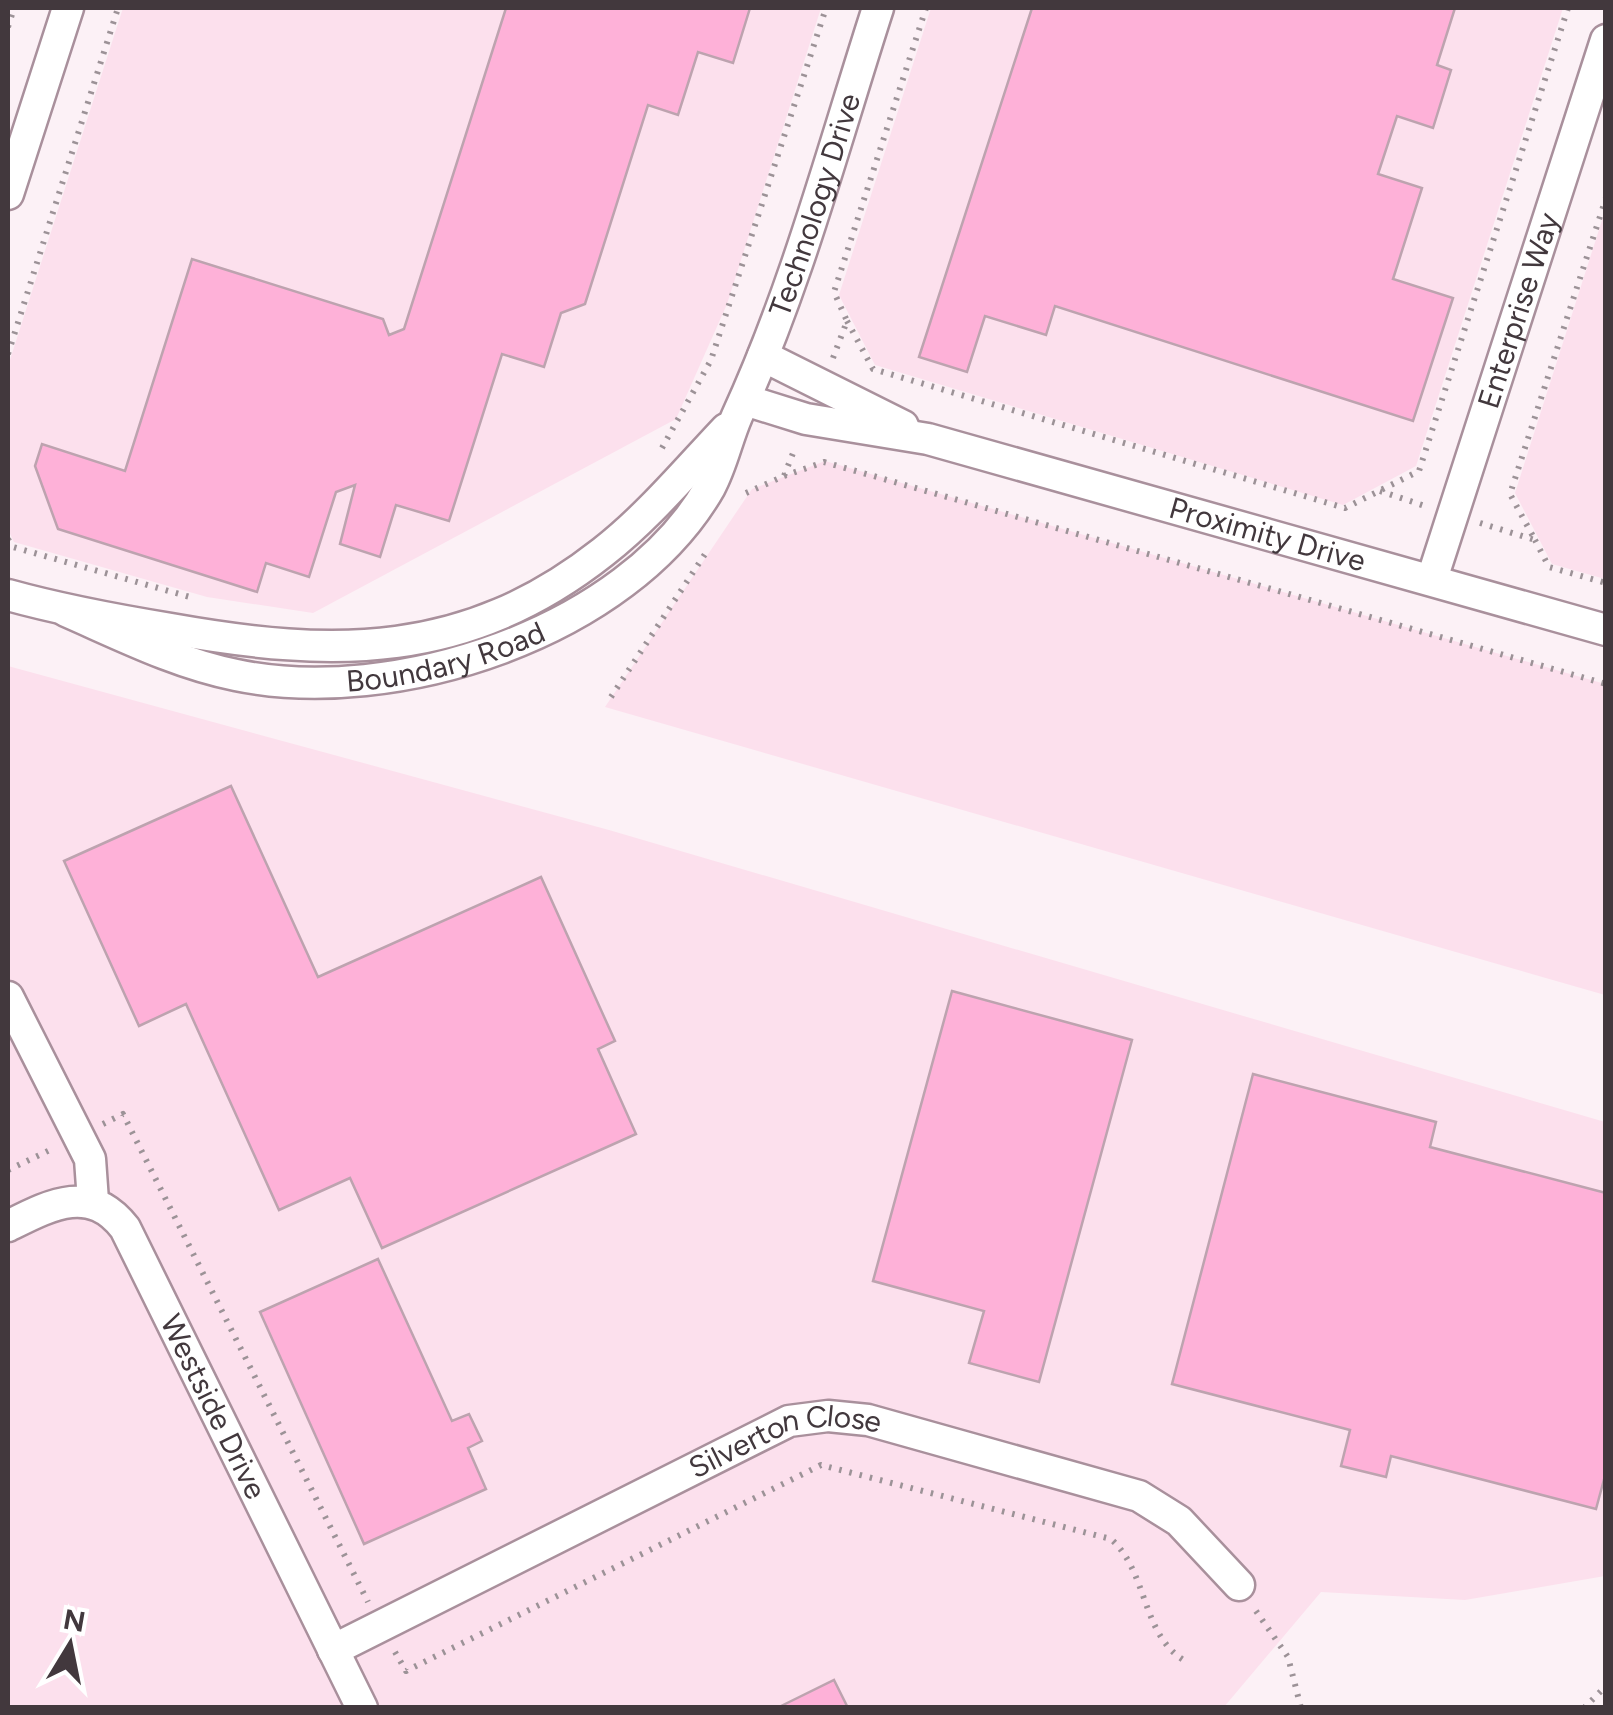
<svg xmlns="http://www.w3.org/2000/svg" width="1613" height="1715" font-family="Figtree,sans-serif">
	<rect width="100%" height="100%" fill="#fcf1f6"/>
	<g fill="#fce0ed">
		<path d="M123,8H821L727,304L676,419L313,613L207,597L14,542L8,530V366Z"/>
		<path d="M931,8H1563L1416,466L1343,505L875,365L839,295Z"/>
		<path d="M1605,211L1606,579H1605L1552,564L1515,493Z"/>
		<path d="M825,461L1605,684V995L605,707L752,489Z"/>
		<path d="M8,666L609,830L1605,1122V1576L1465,1600L1321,1592L1224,1707H8Z"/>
	</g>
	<g fill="#feb1d8" stroke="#bda3af" stroke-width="2.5">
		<path d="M506,8H750L733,63L698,52L678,115L648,105L585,304L561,313L544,367L502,354L449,521L396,505L380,557L340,544L355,485L336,492L309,577L266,563L257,592L58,529L35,466L42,444L125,471L192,259L383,319L389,335L404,329Z"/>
		<path d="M1032,8H1455L1437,65L1451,70L1433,128L1397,116L1378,174L1422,188L1393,279L1453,298L1413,421L1055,306L1046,335L985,316L967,372L919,357Z"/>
		<path d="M231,786L318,977L541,877L615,1041L598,1049L636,1134L382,1248L350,1178L279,1210L186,1004L139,1026L64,861Z"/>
		<path d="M952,991L1132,1040L1039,1382L969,1363L984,1311L873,1281Z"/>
		<path d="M1253,1074L1436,1122L1430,1147L1606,1193V1472L1596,1509L1391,1456L1386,1477L1341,1466L1350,1430L1172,1384Z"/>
		<path d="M378,1259L452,1421L469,1414L482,1441L468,1448L486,1489L364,1544L260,1312Z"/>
		<path d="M834,1680L848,1708H777Z"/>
	</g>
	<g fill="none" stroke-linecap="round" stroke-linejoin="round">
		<g stroke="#a9909c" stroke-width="35">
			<g id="street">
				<path d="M8,194L68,8"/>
				<path d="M763,356L903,426"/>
				<path id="s1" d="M745,400L806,419L928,439L1606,630"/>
				<path id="s2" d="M1432,579L1606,40"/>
				<path d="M8,595C62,610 116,620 171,629C334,658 466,660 603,552C648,517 687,470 726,429"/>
				<path id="s3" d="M66,611C121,635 176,663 236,675C394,708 627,633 710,487C722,465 727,439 737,416C797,286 834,144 878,8"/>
				<path d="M8,997L90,1159L93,1201"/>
				<path id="s4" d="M8,1226C50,1205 90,1183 125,1228L362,1708"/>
				<path id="s5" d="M333,1650L789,1421L828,1416L868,1420L1139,1496L1179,1521L1239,1585"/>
			</g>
		</g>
		<g stroke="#9c9297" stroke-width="6" stroke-dasharray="2.5 8" stroke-linecap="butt">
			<path d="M8,27L14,8"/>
			<path d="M847,321L873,369L1345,508L1419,471L1568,8"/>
			<path d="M8,354L118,8"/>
			<path d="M833,358L847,321L834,292L926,8"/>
			<path d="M662,448L711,360L826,8"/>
			<path d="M784,476L824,462L1606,684"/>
			<path d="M1380,491L1425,506"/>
			<path d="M746,493L784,476L795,448"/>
			<path d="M1480,523L1535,540L1510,494L1606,198"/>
			<path d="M8,539L13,547L190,597"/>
			<path d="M1535,540L1549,567L1606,583"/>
			<path d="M611,697L709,548"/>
			<path d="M103,1124L123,1114L368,1602"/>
			<path d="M8,1170L52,1149"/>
			<path d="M1256,1611L1288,1657L1301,1708"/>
			<path d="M395,1652L406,1671L821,1465L1111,1539C1149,1573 1141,1637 1187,1662"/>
			<path d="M1584,1708L1606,1686"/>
		</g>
		<use href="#street" stroke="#fff" stroke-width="30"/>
	</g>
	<g text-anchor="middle" stroke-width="8" stroke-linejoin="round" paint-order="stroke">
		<g font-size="30" fill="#42383d" stroke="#fff">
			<text dy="10" stroke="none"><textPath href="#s3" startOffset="1022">Technology Drive</textPath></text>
			<text dy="10" stroke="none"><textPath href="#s2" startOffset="282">Enterprise Way</textPath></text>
			<text dy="10" stroke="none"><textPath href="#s1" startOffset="540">Proximity Drive</textPath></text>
			<text dy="10" stroke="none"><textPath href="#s3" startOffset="395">Boundary Road</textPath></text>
			<text dy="10" stroke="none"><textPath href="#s4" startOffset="330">Westside Drive</textPath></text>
			<text dy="10" stroke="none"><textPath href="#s5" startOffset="502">Silverton Close</textPath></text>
		</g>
	</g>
	<rect width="1613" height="1715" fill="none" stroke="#42383d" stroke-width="20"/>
	<g transform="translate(70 1645) rotate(10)" stroke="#ffffff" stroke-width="8" paint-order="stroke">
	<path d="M0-8L18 38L0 25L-18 38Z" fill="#42383d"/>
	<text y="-15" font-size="28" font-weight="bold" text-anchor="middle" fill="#42383d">N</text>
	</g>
</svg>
